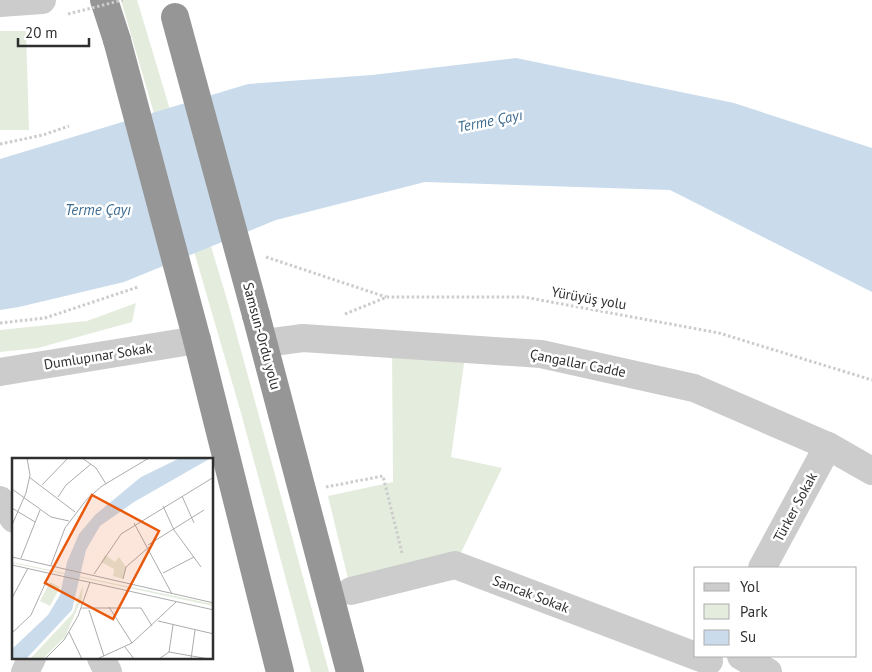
<svg xmlns="http://www.w3.org/2000/svg" width="872" height="672" font-family="'PT Sans',sans-serif">
	<rect width="100%" height="100%" fill="#fff"/>
	<g fill="#e4ecdd">
		<path d="M121,0H137L138,3L228,303L329,672H311L241,413Z"/>
		<path d="M0,31H26L29,130H0Z"/>
		<path d="M136,303L132,322L38,348L0,352V330L87,321Z"/>
		<path d="M392,347L466,349L451,457L502,468L455,565L351,591L328,496L393,482Z"/>
	</g>
	<path fill="#cadcec" d="M516,58L734,103L872,148V292L670,190L425,182L276,220L124,282L19,307L0,310V159L248,84L372,75Z"/>
	<g fill="none" stroke-linecap="round" stroke-linejoin="round">
		<g stroke="#ccc" stroke-width="3" stroke-dasharray="2.5 2.5" stroke-linecap="butt">
			<path d="M0,144L43,135L69,126"/>
			<path d="M266,257L386,297"/>
			<path d="M345,314L387,297H524L719,333L872,380"/>
			<path d="M0,323L45,318L138,287"/>
			<path d="M326,487L383,476L402,553"/>
		</g>
		<g stroke="#ccc" stroke-width="28">
			<path d="M0,3L42,0"/>
			<path d="M265,343L303,338L541,354L694,388L828,446L872,471"/>
			<path d="M0,372L197,340"/>
			<path d="M0,500L14,519"/>
			<path d="M762,568L828,446"/>
			<path d="M351,591L455,565L709,661"/>
			<path d="M741,656L768,672"/>
			<path d="M101,658L108,672"/>
			<path d="M25,672L32,658"/>
		</g>
		<g stroke="#969696" stroke-width="28">
			<path d="M104,0L117,40"/>
			<path d="M256,315L350,672"/>
			<path d="M197,340L280,672"/>
		</g>
		<path stroke="#ccc" stroke-width="3" stroke-dasharray="2.5 2.5" stroke-linecap="butt" d="M68,14L123,0"/>
		<g stroke="#969696" stroke-width="28">
			<path d="M175,17L256,315"/>
			<path d="M117,40L197,340"/>
		</g>
	</g>
	<g text-anchor="middle" stroke-width="5" stroke-linejoin="round" paint-order="stroke">
		<g font-size="14" fill="#2f2f2f" stroke="#fff">
			<text transform="translate(589 298) rotate(10)" y="5">Yürüyüş yolu</text>
			<text transform="translate(262 336) rotate(75)" y="5">Samsun-Ordu yolu</text>
			<text transform="translate(98 356) rotate(-9)" y="5">Dumlupınar Sokak</text>
			<text transform="translate(578 363) rotate(11)" y="5">Çangallar Cadde</text>
			<text transform="translate(795 507) rotate(-62)" y="5">Türker Sokak</text>
			<text transform="translate(531 594) rotate(21)" y="5">Sancak Sokak</text>
		</g>
		<g font-size="15" font-style="italic" fill="#3e6c91" stroke="#fff">
			<text transform="translate(490 121) rotate(-11)" y="5">Terme Çayı</text>
			<text x="98" y="215">Terme Çayı</text>
		</g>
	</g>
	<g transform="translate(12 458)">
		<rect width="201" height="201" fill="#fff"/>
		<path d="M93,97L103,104L107,99L114,109L111,121L101,118L102,111L89,104ZM0,104L201,146V148L0,105ZM38,124L48,129L38,148L28,143ZM71,127L70,140L53,179L31,201H18L61,155Z" fill="#e4ecdd"/>
		<path d="M168,0H199L122,44L88,68L74,92L60,152L14,201H0V191L36,157L48,137L55,104L67,76L83,57L129,19Z" fill="#cadcec"/>
		<path fill="none" stroke="#acacac" stroke-width="1" d="M70,0L84,10L94,26M17,19L63,54M30,27L56,0M0,31L39,59L57,63M170,38L182,65M46,39L54,27L79,6M151,48L162,72L189,109M0,50L23,64M122,65L160,136M0,67L14,35L18,17L15,0M136,87L192,52M0,99L202,145M9,100L28,52M0,107L202,152M39,107L53,70L75,41L90,28L137,0M151,115L182,99M82,116L109,76L202,19M111,121L114,109L137,89M0,140L16,110M97,149L120,185M69,150H129L140,168M77,152L92,198M146,163L202,176M57,174L70,201M0,175L19,157L38,115M113,189L122,201M157,194L197,201M33,201L52,182L66,158L78,124M85,201L120,185L164,144M147,201L157,194L161,167M179,201L183,172"/>
		<path fill="#e8590c" fill-opacity="0.15" stroke="#e8590c" stroke-width="2.5" d="M80,37L147,73L101,161L33,125Z"/>
		<rect width="201" height="201" fill="none" stroke="#2f2f2f" stroke-width="2.5"/>
	</g>
	<rect x="694" y="567" width="162" height="90" fill="#ffffff" stroke="#acacac"/>
	<rect x="704" y="583" width="25" height="8" fill="#cccccc" stroke="#acacac"/>
	<text x="740" y="592" font-size="15" fill="#2f2f2f">Yol</text>
	<rect x="704" y="604" width="25" height="15" fill="#e4ecdd" stroke="#acacac"/>
	<text x="740" y="617" font-size="15" fill="#2f2f2f">Park</text>
	<rect x="704" y="630" width="25" height="15" fill="#cadcec" stroke="#acacac"/>
	<text x="740" y="642" font-size="15" fill="#2f2f2f">Su</text>
	<path d="M18 38v8h71v-8" fill="none" stroke="#2f2f2f" stroke-width="2.5"/>
	<text x="25" y="38" font-size="15" fill="#2f2f2f" stroke="#ffffff" stroke-width="4" paint-order="stroke">20 m</text>
</svg>
